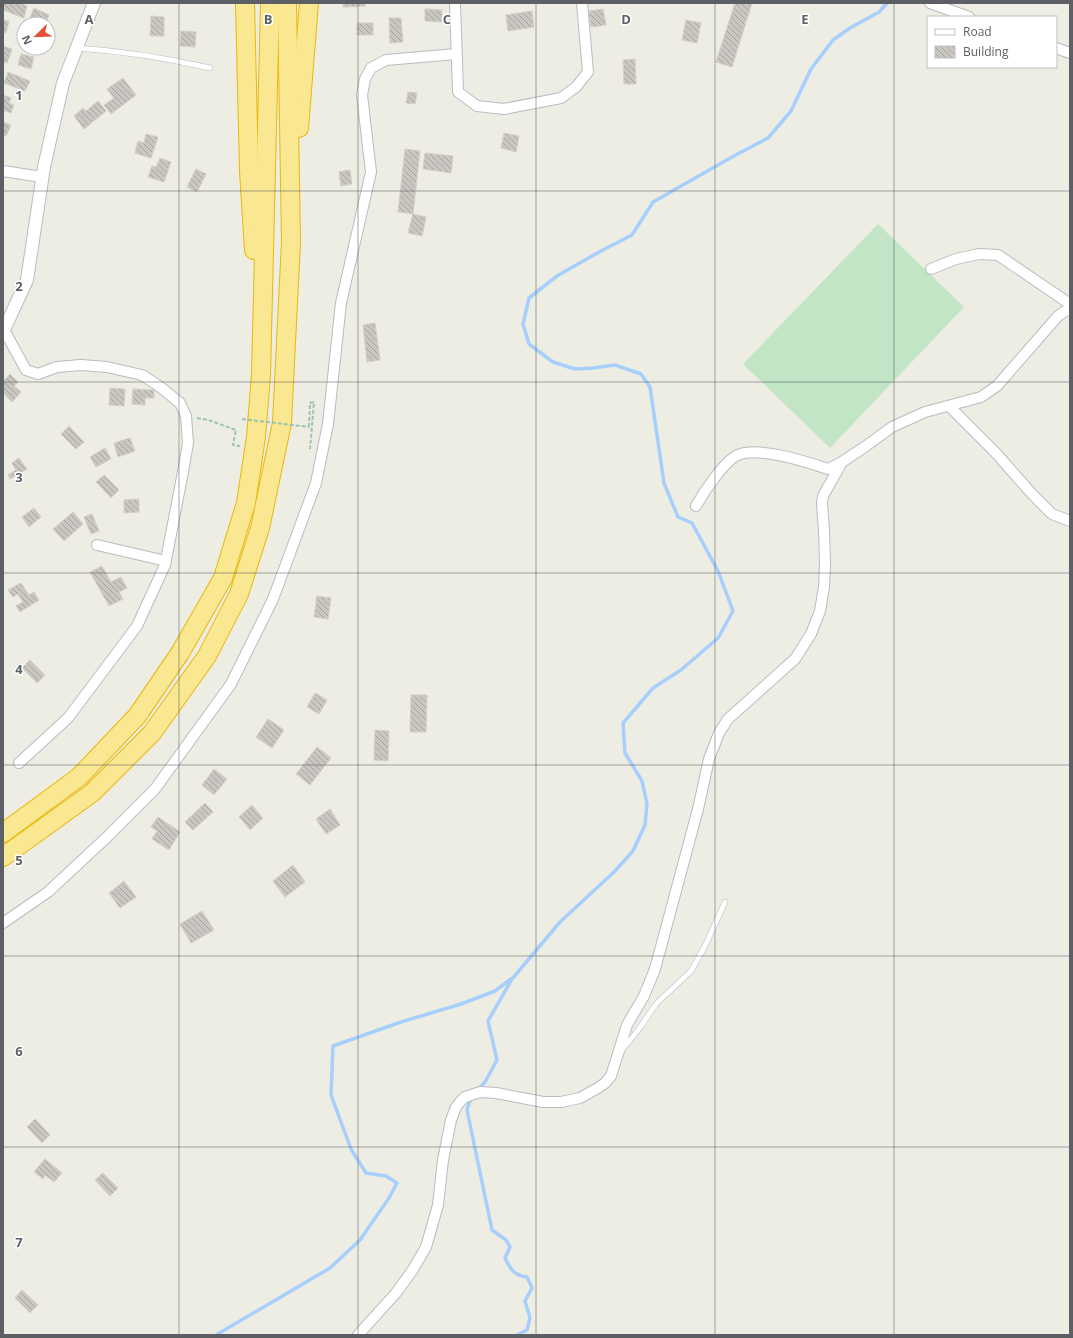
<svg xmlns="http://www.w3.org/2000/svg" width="1073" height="1338" font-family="'Open Sans',sans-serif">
	<defs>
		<pattern id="building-back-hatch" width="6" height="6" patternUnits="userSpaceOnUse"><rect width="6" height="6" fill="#cac7c2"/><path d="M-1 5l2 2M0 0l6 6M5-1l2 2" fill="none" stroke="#a7a5a1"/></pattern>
	</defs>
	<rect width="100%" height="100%" fill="#eeede4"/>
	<path fill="#c2e5c5" d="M878,224L964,307L830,448L743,364Z"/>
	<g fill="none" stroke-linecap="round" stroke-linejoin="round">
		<g stroke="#a7cffc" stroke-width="3.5">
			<path d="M477,1090L485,1082L497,1060L488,1021L512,979L560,922L614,872L633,851L645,825L647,804L642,781L625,753L623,723L653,688L681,670L718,638L733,611L718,571L692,523L678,517L664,483L650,387L641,374L615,365L593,368L575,369L553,362L529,344L523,324L529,298L557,276L599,252L632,235L653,202L732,157L768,138L791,111L811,69L833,40L850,28L879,12L887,3"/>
			<path d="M471,1097L467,1110L492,1230L506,1240L510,1247L505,1258C510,1269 515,1276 527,1277L532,1288L525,1301L530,1318L527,1330L517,1335"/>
			<path d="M216,1335L330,1268L360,1240L389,1198L397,1183L386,1176L366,1173L351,1149L331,1095L333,1046L401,1022L461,1004L495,991L511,979"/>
		</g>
	</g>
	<g fill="url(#building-back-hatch)" stroke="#d3cfc3">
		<path d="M3,3H19L27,6L24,18L3,10Z"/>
		<path d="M343,3H365V6L343,7Z"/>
		<path d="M735,3H752L732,67L716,62Z"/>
		<path d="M34,8L49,15L45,24H42L30,18Z"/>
		<path d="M425,9L442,10V22L425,21Z"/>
		<path d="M603,9L606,25L591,27L589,11Z"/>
		<path d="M532,11L534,27L508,31L506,15Z"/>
		<path d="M151,16L164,17V36H150Z"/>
		<path d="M389,18H401L403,42L390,43Z"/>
		<path d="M3,20L9,21L6,33L3,32Z"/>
		<path d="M686,20L701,23L697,43L682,40Z"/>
		<rect x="357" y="23" width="16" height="12"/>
		<path d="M181,31L196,32L195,47L180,46Z"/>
		<path d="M3,46L12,49L7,63L3,62Z"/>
		<path d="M21,54L34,57L31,69L18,65Z"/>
		<path d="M635,59L636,84H624L623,60Z"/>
		<path d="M8,72L30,81L25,91L4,83Z"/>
		<path d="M123,78L136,95L111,114L104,105L114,98L107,89Z"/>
		<path d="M408,92L417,93L415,104L406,103Z"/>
		<path d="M3,95L11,98L9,103L14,105L11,113L3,110Z"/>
		<path d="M98,101L106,111L84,129L74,116L83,108L86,111Z"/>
		<path d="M3,122L11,125L6,136L3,135Z"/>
		<path d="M504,133L519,136L516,152L501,148Z"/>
		<path d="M146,134L158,137L151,158L135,153L138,141L144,143Z"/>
		<path d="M405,149L420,151L413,214L398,212Z"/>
		<path d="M425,153L453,156L451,173L423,169Z"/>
		<path d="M160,158L171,162L164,182L148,177L152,166L156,167Z"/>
		<path d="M196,169L206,174L197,192L187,187Z"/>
		<path d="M350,170L352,184L341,186L339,172Z"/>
		<path d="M413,214L426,217L422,236L408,233Z"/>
		<path d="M375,323L380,360L367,362L363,325Z"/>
		<path d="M10,374L18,382L14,386L21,392L12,402L3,393V382Z"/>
		<path d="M110,388L125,389L124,406L109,405Z"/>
		<path d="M133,389L154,390V398H145V405L132,404Z"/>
		<path d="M69,426L84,442L76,449L61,434Z"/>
		<path d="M130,438L135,451L118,457L114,443Z"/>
		<path d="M105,448L111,459L96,467L90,457Z"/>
		<path d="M19,458L27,469L10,479L8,475L16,470L12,463Z"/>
		<path d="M104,475L119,490L111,498L96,482Z"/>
		<path d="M139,499V512L124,513V500Z"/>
		<path d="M34,508L41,517L29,527L22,517Z"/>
		<path d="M73,512L83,524L64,541L53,529Z"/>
		<path d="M92,514L99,531L91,534L84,517Z"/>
		<path d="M102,566L111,582L121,577L127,588L119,592L123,599L109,606L90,572Z"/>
		<path d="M21,583L29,595L34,592L39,600L20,612L16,606L23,602L18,594L13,597L8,590Z"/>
		<path d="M317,596L331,598L328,619L314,617Z"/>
		<path d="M30,660L45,675L37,683L22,668Z"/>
		<path d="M315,693L327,700L319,714L307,707Z"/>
		<path d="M411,695H427L426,732H410Z"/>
		<path d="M268,719L284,730L272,748L256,737Z"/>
		<path d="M375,730L389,731L388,761L374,760Z"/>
		<path d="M317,747L331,758L310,785L296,774Z"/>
		<path d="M214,769L227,779L214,795L202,785Z"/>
		<path d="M205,803L213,812L193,830L185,822Z"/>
		<path d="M252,805L263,818L250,830L239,817Z"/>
		<path d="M330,809L340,825L326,834L316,819Z"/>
		<path d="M158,817L180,832L169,850L152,839L157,831L151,827Z"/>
		<path d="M293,865L305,882L285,897L273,881Z"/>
		<path d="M124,881L136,897L120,908L109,893Z"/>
		<path d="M202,911L214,930L191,943L180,924Z"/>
		<path d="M35,1119L50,1135L42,1143L27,1127Z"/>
		<path d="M45,1159L62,1173L54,1182L45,1175L43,1179L34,1172Z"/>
		<path d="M103,1173L118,1188L110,1196L95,1180Z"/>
		<path d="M22,1290L38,1305L30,1313L15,1298Z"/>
	</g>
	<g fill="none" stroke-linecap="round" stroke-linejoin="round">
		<g stroke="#b9bbc0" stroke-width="6">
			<g id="service">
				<path d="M77,48C122,51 166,58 210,68"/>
				<path d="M622,1050L639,1029L656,1004L691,971L705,946L725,902"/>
			</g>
		</g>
		<g stroke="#b9bbc0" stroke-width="12">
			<g id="minor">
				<path d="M455,3L458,92L477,106L504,109L561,98L576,87L588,72L582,3"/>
				<path d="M930,3L969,17"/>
				<path d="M1056,48L1070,53"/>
				<path d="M3,171L42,177"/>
				<path d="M931,269L956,259L979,254L998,255L1070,304"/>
				<path d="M4,330L26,370L38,374L57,367L81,365L107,367L142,375L159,386L180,403L186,416L188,443L183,472L165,565L137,626L68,718L19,763"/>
				<path d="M949,406L995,452L1032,494L1052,514L1070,521"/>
				<path d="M696,506C704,492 724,461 738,455C759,446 807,462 828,469L842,462L866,446L892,427L925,412L981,397L997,386L1058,316L1070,308"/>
				<path d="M97,545L166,561"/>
				<path d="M3,923L48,892L106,838L155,789L231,684L273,599L316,483L328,424L341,303L371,172L362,95L365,79L371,68L386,60L456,54"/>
				<path d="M358,1335L396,1293L412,1271L426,1247L438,1205L443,1160L451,1120L456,1107L460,1102L465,1097L480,1092L496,1093L543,1102H561L580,1098L598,1088L605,1083L611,1076L627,1025L644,996L655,969L698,809L709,759L719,733L728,719L795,659L811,634L820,611L824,587L825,565L824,530L822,504L823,496L842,462"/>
			</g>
		</g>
		<g stroke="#b9bbc0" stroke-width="14">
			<path id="tertiary" d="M3,332L27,280L44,167L63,83L94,3"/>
		</g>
		<g stroke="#eab708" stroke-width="20">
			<g id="motorway">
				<path d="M245,3L249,171L254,250"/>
				<path d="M299,128L309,3"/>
				<path d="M3,833L79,777L137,716L180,653L223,578L246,503L256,437L261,375L270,3"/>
				<path d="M3,857L92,793L152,733L207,656L239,594L260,528L282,423L291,242L287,3"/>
			</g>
		</g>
		<g stroke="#9bc5ab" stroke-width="2" stroke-dasharray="4 2" stroke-linecap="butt">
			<path d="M197,418L208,420L236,430L233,445L239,446V445"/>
			<path d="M309,427L310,403L314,402L310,449"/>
		</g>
		<use href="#service" stroke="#fff" stroke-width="5"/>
		<use href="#minor" stroke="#fff" stroke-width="10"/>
		<use href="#tertiary" stroke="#fff" stroke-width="12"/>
		<use href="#motorway" stroke="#f9e891" stroke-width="18"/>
		<path stroke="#9bc5ab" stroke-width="2" stroke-dasharray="4 2" stroke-linecap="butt" d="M242,419L309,427"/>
	</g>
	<path fill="none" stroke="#5c5f64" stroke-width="1" stroke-opacity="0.55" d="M179,3V1335M358,3V1335M536,3V1335M715,3V1335M894,3V1335M3,191H1070M3,382H1070M3,573H1070M3,765H1070M3,956H1070M3,1147H1070"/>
	<g font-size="13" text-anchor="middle" font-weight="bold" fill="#5c5f64" stroke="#fff" stroke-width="3" stroke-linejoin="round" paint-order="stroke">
		<text x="89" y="24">A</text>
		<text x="268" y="24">B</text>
		<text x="447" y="24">C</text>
		<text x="626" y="24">D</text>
		<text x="805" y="24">E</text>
		<text x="19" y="100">1</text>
		<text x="19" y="291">2</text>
		<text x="19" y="482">3</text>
		<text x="19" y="674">4</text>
		<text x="19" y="865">5</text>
		<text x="19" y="1056">6</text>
		<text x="19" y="1247">7</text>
	</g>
	<rect width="1073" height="1338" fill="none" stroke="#5c5f64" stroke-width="8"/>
	<rect x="927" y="16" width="130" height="52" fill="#ffffff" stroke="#bebfc1"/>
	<rect x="935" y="29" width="20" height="6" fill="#ffffff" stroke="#bebfc1"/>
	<text x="963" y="36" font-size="12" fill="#5c5f64">Road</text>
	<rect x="935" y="46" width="20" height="12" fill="url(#building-back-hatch)" stroke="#bebfc1"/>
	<text x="963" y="56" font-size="12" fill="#5c5f64">Building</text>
	<g transform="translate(36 36) rotate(247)"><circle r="19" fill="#ffffff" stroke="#bebfc1"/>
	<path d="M0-3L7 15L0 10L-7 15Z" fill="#e35236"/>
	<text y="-6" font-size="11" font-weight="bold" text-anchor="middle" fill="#5c5f64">N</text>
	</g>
</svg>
